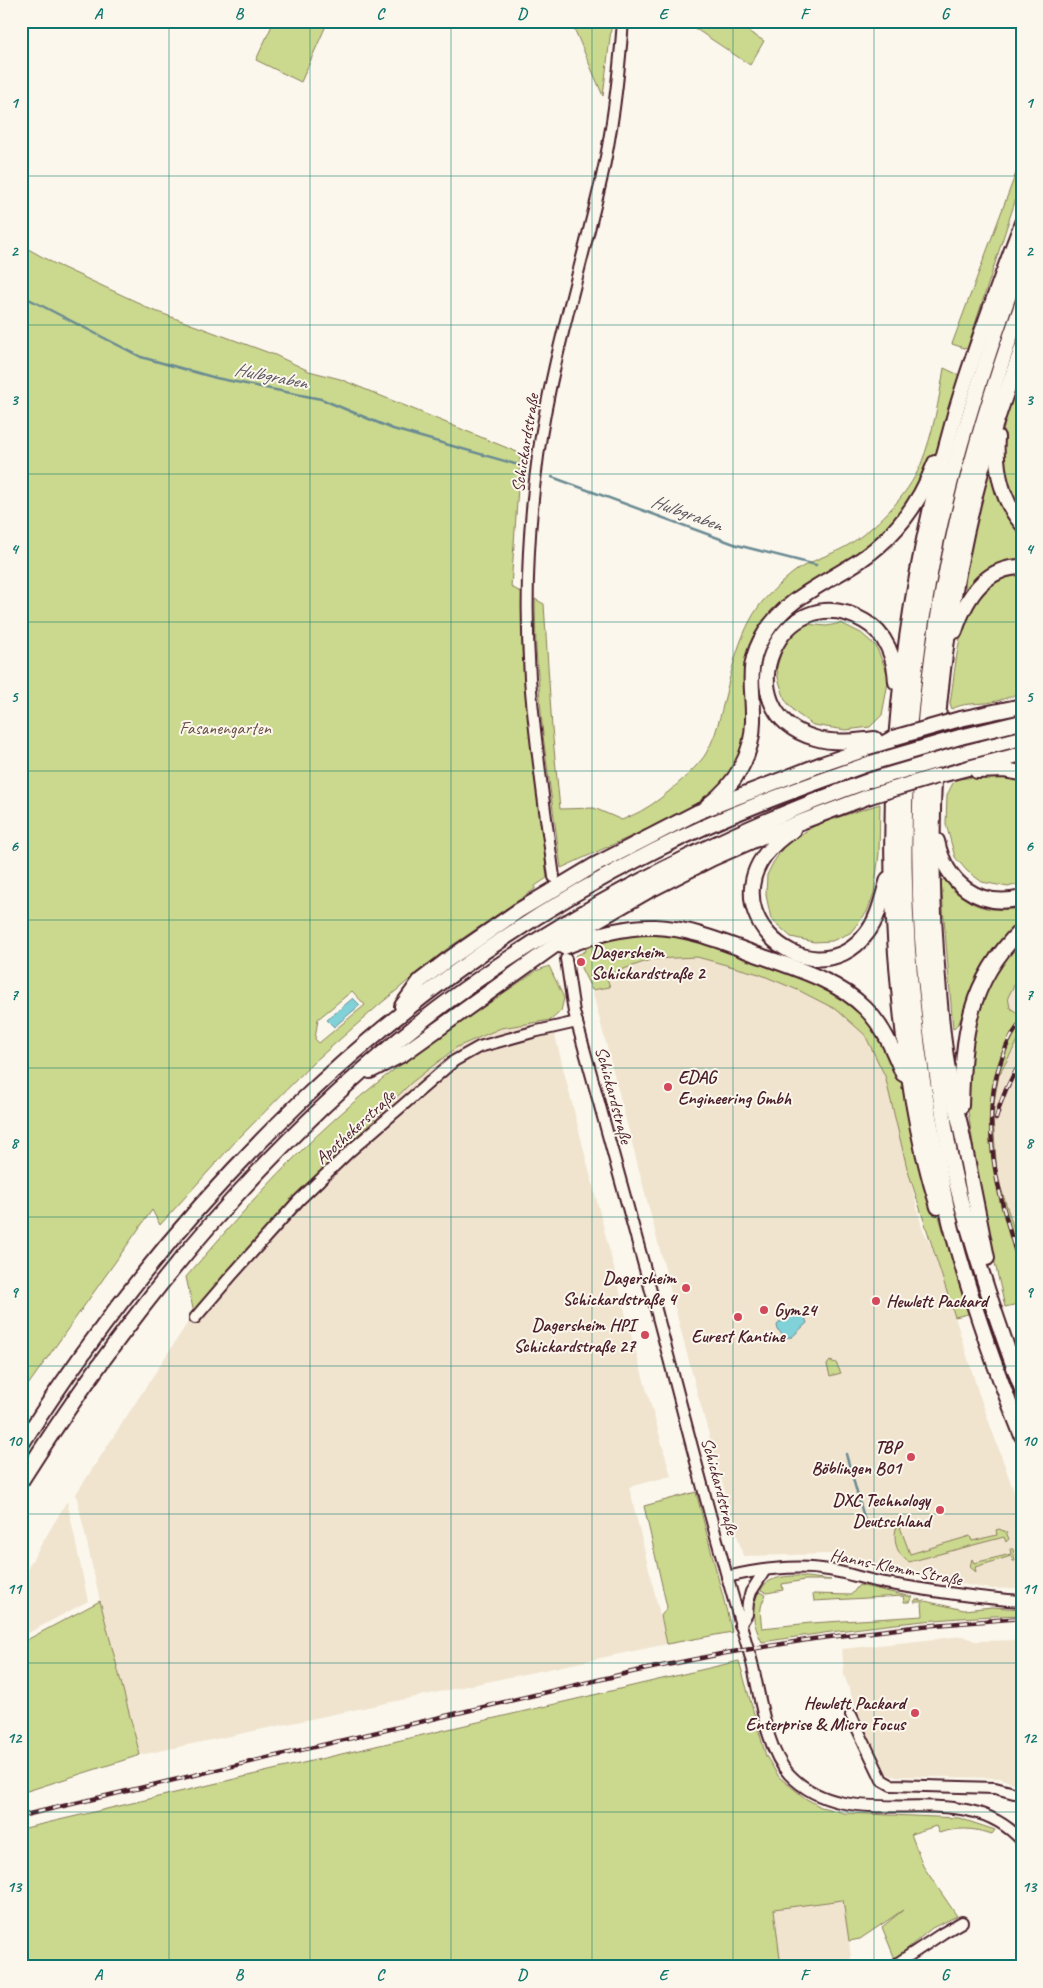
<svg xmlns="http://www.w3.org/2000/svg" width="1043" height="1988" font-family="Caveat,sans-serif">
	<rect width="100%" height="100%" fill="#fbf7ec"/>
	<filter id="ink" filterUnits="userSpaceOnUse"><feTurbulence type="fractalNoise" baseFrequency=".02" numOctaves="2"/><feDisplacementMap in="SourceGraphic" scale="10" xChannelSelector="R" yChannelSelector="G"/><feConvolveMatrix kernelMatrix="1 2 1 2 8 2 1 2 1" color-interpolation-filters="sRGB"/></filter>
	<g filter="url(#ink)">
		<g fill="#f0e4cf">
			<path d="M697,957L759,974L800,991L837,1009L865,1035L885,1076L922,1228L932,1248L955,1317L978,1391L1022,1514V1588L992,1589L943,1581L832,1554L743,1556L697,1392L592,990L610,987L606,975L630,966L653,959Z"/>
			<path d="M1022,970V1014H1019L1010,1008L1008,997Z"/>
			<path d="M551,1020L628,1324L671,1476L629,1487L667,1644L140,1755L100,1601L76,1494L194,1313L325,1168L411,1083L457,1047L501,1028Z"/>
			<path d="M1022,1033V1256L1000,1210L988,1125L998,1076L995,1094L999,1075Z"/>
			<path d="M67,1501L88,1601L21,1637V1579Z"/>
			<path d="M963,1636L975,1641L1022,1640V1787L1000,1778L892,1776L885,1773L866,1737L844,1675L842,1649Z"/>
			<path d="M844,1900L852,1967H781L774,1908Z"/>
		</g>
		<g fill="#cad98d" stroke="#8a7c5c" fill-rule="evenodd">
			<path d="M274,21H328L301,82L256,60Z"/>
			<path d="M571,21H612L603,96Z"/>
			<path d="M684,21H731L764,41L750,65Z"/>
			<path d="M1022,157V180L967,349L952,344Z"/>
			<path d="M21,245L55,264L137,302L147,308L275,355L309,371L340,379L517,452L520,459L511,587L523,593L529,702L547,878L535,886V889L444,951L379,1005L313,1063L235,1142L160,1225L152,1210L21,1395ZM352,991L365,1005L319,1043L315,1039L318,1019Z"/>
			<path d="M944,368L959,375L931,469L912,503L875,542L841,565L801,588L778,607L764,622L749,711L745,746L731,776L704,801L685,812L561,868L543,736L536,650L535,599L544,604L552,728L560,809L594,808L622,820C630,816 639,813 646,808C661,800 696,769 705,755C709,749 712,741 715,734C729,691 732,645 759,606C765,597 788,576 797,570C812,560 830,555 845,547C875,529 907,497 921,464C933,434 939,400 944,368Z"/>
			<path d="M1019,379L1022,380V516C1017,506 1009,495 1006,484C997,446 1004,414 1019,379Z"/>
			<path d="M991,465L1022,529V561L966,593C960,570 984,492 991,465Z"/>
			<path d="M1022,574V692C1011,697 999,701 987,703C974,704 963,703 952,709L950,703C959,650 956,585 1022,574Z"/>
			<path d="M841,623L861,633L876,646L889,677L882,715L870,727L846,730L813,725L796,713L785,700L778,678L777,666L783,646L789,636L805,624L827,626Z"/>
			<path d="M995,775L1022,779V883L1008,887L982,882L967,871L955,857L946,824L947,795L953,783L958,779Z"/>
			<path d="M880,804L879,854L874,893L867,912L850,933L832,941L814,942L791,937L771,919L766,895L767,875L773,863L785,845L817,824Z"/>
			<path d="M944,879C968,907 986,913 1022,908V916L993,949L979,972L959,1023L953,1029L941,881Z"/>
			<path d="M626,931L688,934L811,978L862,1010L897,1064L917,1142L968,1314L955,1317L907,1168L885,1076L865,1035L837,1010L800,991L759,974L697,957L653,959L606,975L610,987L592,990L575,956L586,951L584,943Z"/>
			<path d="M1022,935V970L1008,997L1010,1008L1019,1014H1022V1033L999,1075L995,1096L993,1118L997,1175L1022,1255V1303L1005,1307L984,1215L967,1105L969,1040L989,979Z"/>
			<path d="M549,966L564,998L561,1011L551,1020L501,1028L457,1047L411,1083L325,1168L194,1313L186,1277C234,1222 282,1166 337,1117C398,1061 468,1018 536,971Z"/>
			<path d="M830,1361L836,1363L841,1373L830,1376L827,1365Z"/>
			<path d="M696,1492L732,1632L667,1644L661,1616L667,1607L644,1506Z"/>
			<path d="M900,1527L910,1554L970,1536L972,1541L997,1535L996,1530L999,1529L1006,1532L1009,1539L1006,1542L1004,1537L909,1562C897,1555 893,1542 896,1528Z"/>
			<path d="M1010,1549H1013L1015,1561H1013L1011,1556L975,1567L976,1572L970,1567L972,1559L974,1563L1011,1554Z"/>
			<path d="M799,1576L831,1580H805L782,1584L783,1590L767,1593L761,1590C767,1577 786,1576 799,1576Z"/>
			<path d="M859,1585L912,1597L909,1602H904L903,1596L814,1601L813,1594L851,1595Z"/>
			<path d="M759,1592L766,1595C759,1606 760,1616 762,1628L811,1623L923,1616L922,1602H914L916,1599L964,1610L992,1607L1022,1609V1615C934,1617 849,1629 762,1642C754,1627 749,1607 759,1592Z"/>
			<path d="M100,1601L140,1755L21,1793V1643Z"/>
			<path d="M739,1661L766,1756L779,1777L805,1798L821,1807L844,1813L959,1818L995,1830L992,1834C974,1828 957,1827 939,1833L936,1826L911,1834L923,1866L957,1916L932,1928L895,1959L882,1927L903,1910L860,1939L849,1941L843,1900L774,1909L781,1967H21V1829Z"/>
		</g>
		<g fill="#80d1d8" stroke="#6a8a93">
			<path d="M353,998L360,1005L334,1027L327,1020Z"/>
			<path d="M793,1313L805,1317L807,1323L792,1337L782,1338L781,1333L778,1330L777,1325L780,1322L790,1318V1315Z"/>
		</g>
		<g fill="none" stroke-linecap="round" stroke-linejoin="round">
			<g stroke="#6a8a93" stroke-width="2.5">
				<path d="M21,295L141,357L216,378L321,399L393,429L522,466"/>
				<path d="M552,477L737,545L816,565"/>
				<path d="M846,1454L867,1528"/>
			</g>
			<path stroke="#d8ccc5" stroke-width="10" stroke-dasharray="10 5" stroke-linecap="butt" d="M557,898L566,959"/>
			<g stroke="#4a1f2b" stroke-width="14">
				<g id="minor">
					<path d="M554,877C545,810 535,744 530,678C525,604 528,529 538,456C551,363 580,272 601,181C613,128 619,75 623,21"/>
					<path d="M566,959L574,1012C599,1102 624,1191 648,1280C682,1405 712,1531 750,1655C760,1690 764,1747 789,1774C852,1841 961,1771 1022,1841"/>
					<path d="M195,1318L231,1276L299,1200L350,1151L454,1061L479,1047L533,1032L577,1022"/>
					<path d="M727,1577C760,1569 796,1564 829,1570C848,1573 866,1580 885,1583C931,1591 976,1598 1022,1601"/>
					<path d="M740,1625L747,1614L748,1602L751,1592L765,1570"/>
					<path d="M851,1715L882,1780L891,1785L995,1788L1014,1793"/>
					<path d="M892,1967L943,1933L962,1922"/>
				</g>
			</g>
			<g stroke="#4a1f2b" stroke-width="18">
				<g id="highway">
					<path d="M1022,259C983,365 948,473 928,585C894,772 897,965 936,1152C941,1178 945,1203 952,1229C970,1299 995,1368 1022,1436"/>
					<path d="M1022,304C995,379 971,455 954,534C916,704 909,882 934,1055C940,1097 946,1140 956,1182C973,1252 997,1321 1022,1389"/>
					<path d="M997,437C995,469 1001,499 1022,524"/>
					<path d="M955,631C965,600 984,567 1022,567"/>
					<path d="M960,719L1022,706"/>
					<path d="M960,737L1022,722"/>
					<path d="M875,739C855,741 835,744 815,738C721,711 780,573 864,621C886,633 895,658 896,682"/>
					<path d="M959,754L1022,738"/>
					<path d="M977,771L1004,770L1022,773"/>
					<path d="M937,776L1022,754"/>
					<path d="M708,805C735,785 753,755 753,721C754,687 744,665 765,633C784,602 817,587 848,568C889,544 918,508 935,463"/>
					<path d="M793,830C688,897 810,1009 867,933C879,917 882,898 888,879"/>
					<path d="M937,841C946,883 978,909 1022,898"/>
					<path d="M564,947C593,935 623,926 655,927C692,928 727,944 761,956C797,969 838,981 865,1008C884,1027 893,1050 903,1074"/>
					<path d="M402,1006L420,981L446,961L518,911L595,865L698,812L822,764L884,743L893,738"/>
					<path d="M370,1071L403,1054L561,941L648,891L713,858L761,837L870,796"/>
					<path d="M961,1106C963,1034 968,982 1022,929"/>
					<path d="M938,1207C915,1134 906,1065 899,989C880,794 901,602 955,414C974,350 998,286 1022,223"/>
					<path d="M987,1258L960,1124C944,1069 940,1009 936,951C925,789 940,625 982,468C993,428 1008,387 1022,348"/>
					<path d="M21,1445C179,1198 389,983 654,851C724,815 797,789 871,763"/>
					<path d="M21,1481C126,1315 250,1162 402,1037C536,927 708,838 871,780"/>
				</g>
			</g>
			<use href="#minor" stroke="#fbf7ec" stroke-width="10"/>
			<use href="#highway" stroke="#fbf7ec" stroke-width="14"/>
			<g stroke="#4a1f2b" stroke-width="4.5">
				<g id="rail">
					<path d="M1022,1022C1013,1031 1007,1044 1003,1055C975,1127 1002,1204 1022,1273"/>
					<path d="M996,1119C1001,1097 1010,1079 1022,1061"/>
					<path d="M21,1816L632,1672L726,1653L813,1639L922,1626L1022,1618"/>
				</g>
			</g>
			<use href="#rail" stroke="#fbf7ec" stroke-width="2.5" stroke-dasharray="8" stroke-linecap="butt"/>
			<g stroke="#4a1f2b" stroke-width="18" stroke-linecap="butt">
				<g id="highway-bridge">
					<path d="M893,738L960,719"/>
					<path d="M871,763L960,737"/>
					<path d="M871,780L959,754"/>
					<path d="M870,796L937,776"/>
				</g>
			</g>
			<use href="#highway-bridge" stroke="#fbf7ec" stroke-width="14"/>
		</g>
	</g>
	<path fill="none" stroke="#0f766e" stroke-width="1" stroke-opacity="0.55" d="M169,21V1967M310,21V1967M451,21V1967M592,21V1967M733,21V1967M874,21V1967M21,176H1022M21,325H1022M21,474H1022M21,622H1022M21,771H1022M21,920H1022M21,1068H1022M21,1217H1022M21,1366H1022M21,1514H1022M21,1663H1022M21,1812H1022"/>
	<g fill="#d1495b" stroke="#fbf7ec" stroke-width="2">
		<circle cx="581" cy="962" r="5"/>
		<circle cx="668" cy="1087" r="5"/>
		<circle cx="686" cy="1288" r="5"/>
		<circle cx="876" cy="1301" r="5"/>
		<circle cx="764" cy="1310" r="5"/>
		<circle cx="738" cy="1317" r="5"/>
		<circle cx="645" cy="1335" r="5"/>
		<circle cx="911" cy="1457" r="5"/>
		<circle cx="940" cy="1510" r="5"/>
		<circle cx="915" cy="1713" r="5"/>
	</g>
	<g text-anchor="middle" stroke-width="4" stroke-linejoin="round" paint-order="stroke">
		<g font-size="18" fill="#4a1f2b" stroke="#fbf7ec">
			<text transform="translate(525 443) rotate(-81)" y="6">Schickardstraße</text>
			<text transform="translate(614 1095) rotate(75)" y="6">Schickardstraße</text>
			<text transform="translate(355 1127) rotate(-42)" y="6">Apothekerstraße</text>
			<text transform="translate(720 1486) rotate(75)" y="6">Schickardstraße</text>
			<text transform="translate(896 1567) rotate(11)" y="6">Hanns-Klemm-Straße</text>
		</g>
		<g font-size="18" fill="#6a4e44" stroke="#fbf7ec">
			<text x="225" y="734">Fasanengarten</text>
		</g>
		<g font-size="18" font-weight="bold" fill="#4a1f2b" stroke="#fbf7ec" text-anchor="end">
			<text x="591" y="958" text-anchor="start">Dagersheim<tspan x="591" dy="21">Schickardstraße 2</tspan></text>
			<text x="678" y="1083" text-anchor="start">EDAG<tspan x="678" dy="21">Engineering Gmbh</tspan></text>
			<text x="676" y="1284">Dagersheim<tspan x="676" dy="21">Schickardstraße 4</tspan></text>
			<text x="886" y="1307" text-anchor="start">Hewlett Packard</text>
			<text x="774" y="1316" text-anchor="start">Gym24</text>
			<text x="635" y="1331">Dagersheim HPI<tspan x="635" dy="21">Schickardstraße 27</tspan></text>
			<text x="738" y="1342" text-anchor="middle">Eurest Kantine</text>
			<text x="901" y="1453">TBP<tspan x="901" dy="21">Böblingen B01</tspan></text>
			<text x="930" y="1506">DXC Technology<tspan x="930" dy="21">Deutschland</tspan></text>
			<text x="905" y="1709">Hewlett Packard<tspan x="905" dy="21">Enterprise &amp; Micro Focus</tspan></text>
		</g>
		<g font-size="19" font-style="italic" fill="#5a545f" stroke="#fbf7ec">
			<text transform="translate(271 375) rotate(11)" y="7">Hulbgraben</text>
			<text transform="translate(687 512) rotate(20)" y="7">Hulbgraben</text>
		</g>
	</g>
	<rect width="1043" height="1988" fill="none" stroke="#fbf7ec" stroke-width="55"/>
	<rect x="28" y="28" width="988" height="1932" fill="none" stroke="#0f766e" stroke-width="2"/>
	<g font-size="16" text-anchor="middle" font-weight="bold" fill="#0f766e">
		<text x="98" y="19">A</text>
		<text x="239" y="19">B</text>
		<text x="380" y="19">C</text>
		<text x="522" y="19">D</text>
		<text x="663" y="19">E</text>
		<text x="804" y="19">F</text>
		<text x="945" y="19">G</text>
		<text x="14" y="108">1</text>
		<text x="1029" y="108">1</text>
		<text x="14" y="256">2</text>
		<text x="1029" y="256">2</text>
		<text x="14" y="405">3</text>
		<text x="1029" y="405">3</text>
		<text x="14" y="554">4</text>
		<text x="1029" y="554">4</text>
		<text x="14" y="702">5</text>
		<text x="1029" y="702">5</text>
		<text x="14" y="851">6</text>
		<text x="1029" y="851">6</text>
		<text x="14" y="1000">7</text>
		<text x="1029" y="1000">7</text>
		<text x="14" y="1148">8</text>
		<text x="1029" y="1148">8</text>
		<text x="14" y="1297">9</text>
		<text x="1029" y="1297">9</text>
		<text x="14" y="1446">10</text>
		<text x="1029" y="1446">10</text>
		<text x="14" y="1594">11</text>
		<text x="1029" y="1594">11</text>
		<text x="14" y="1743">12</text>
		<text x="1029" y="1743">12</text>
		<text x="14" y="1892">13</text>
		<text x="1029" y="1892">13</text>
		<text x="98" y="1980">A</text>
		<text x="239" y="1980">B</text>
		<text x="380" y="1980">C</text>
		<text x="522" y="1980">D</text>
		<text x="663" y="1980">E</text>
		<text x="804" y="1980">F</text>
		<text x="945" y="1980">G</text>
	</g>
</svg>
